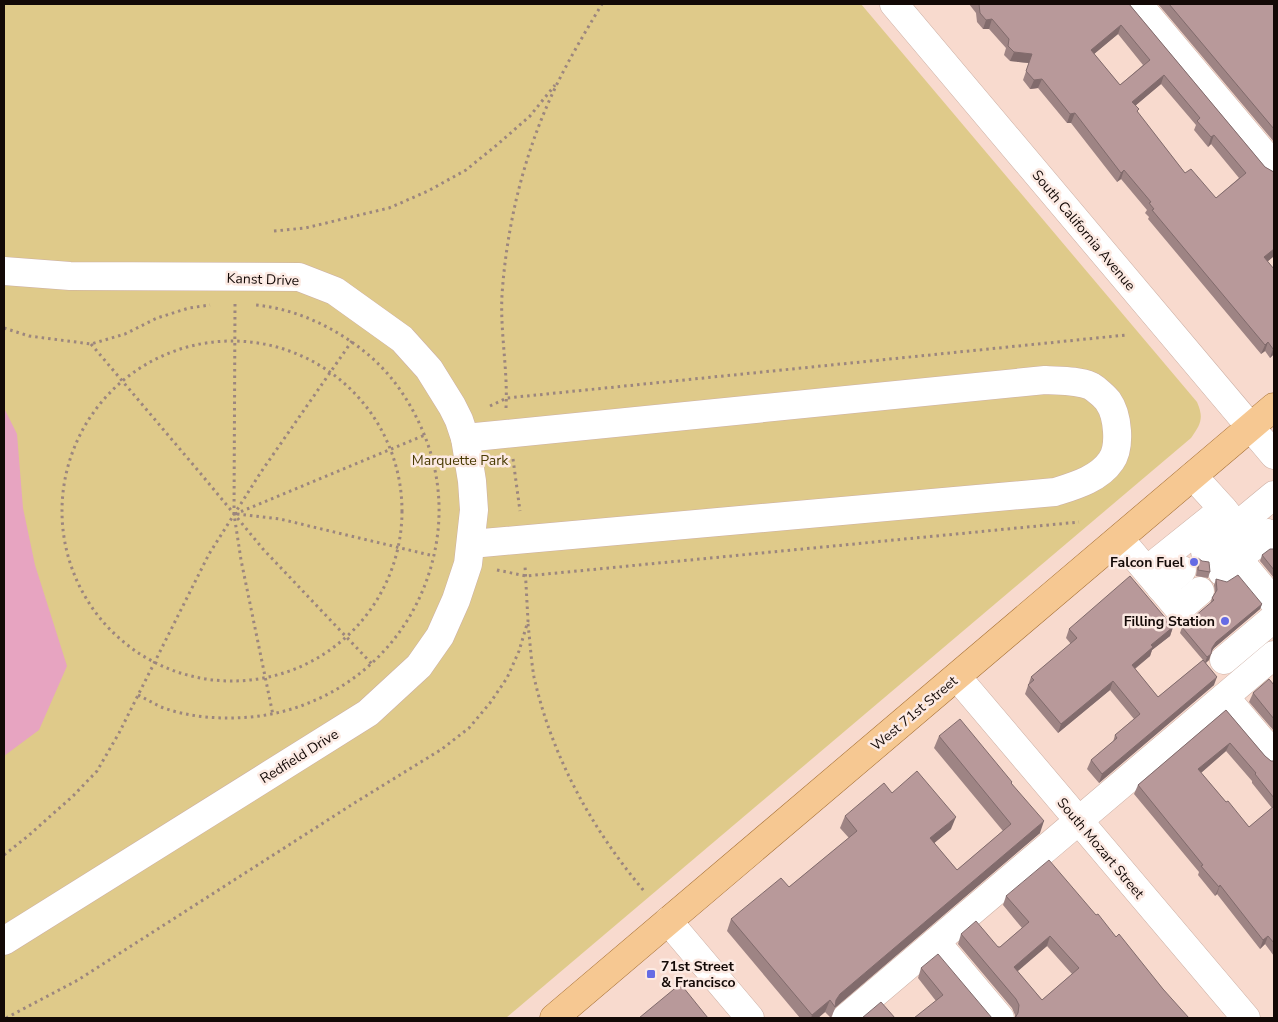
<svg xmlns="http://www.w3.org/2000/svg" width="1278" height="1022" font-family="'Nunito Sans',sans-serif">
	<rect width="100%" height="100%" fill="#f8dace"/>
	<path fill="#dfca8a" d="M4,4H861L1197,402C1204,418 1201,424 1191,438L506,1018H4Z"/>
	<path fill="#e7a4c1" d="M4,408L17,434L23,508L35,565L67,666L39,730L4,756Z"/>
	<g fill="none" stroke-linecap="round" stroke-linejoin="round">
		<g stroke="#ccafa4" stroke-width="29">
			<g id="minor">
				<path d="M894,4L1274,455"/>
				<path d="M1138,4L1274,166"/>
				<path d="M4,271L70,276L299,277L335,291L402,339L429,369L452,406L459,420L465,438L472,481L474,510L468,564L456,600L440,636L419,666L368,713L4,941"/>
				<path d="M465,438L1045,380C1060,381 1077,380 1091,386C1096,389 1105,397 1108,401C1118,415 1121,447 1111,461C1099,479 1074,486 1055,492L471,544"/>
				<path d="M1193,476L1223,509"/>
				<path d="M1120,539L1179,609L1200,591"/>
				<path d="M1254,546L1268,533L1274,540"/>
				<path d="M1205,552L1274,495"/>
				<path d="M1238,559L1274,602"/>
				<path d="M1147,570L1223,509L1254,546L1222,572"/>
				<path d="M1161,588L1182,570"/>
				<path d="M1224,660L1274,618"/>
				<path d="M957,677L1246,1018"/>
				<path d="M1225,697L1274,755"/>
				<path d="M668,921L750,1018"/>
				<path d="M936,942L1000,1018"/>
				<path d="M846,1018L1274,655"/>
			</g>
		</g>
		<g stroke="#a36d32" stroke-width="29">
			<path id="major" d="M554,1018L1274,407"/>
		</g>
		<g stroke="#9c867e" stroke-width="3" stroke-dasharray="2.5 4" stroke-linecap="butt">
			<path d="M274,231L305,228L389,208L428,191L466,170L498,144L530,116L555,85"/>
			<path d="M235,304L234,514L241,560L273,715"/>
			<path d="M4,328L29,336L91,344L125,334L157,318L189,308L210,305"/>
			<circle cx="232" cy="511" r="170"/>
			<path d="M91,344L201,474L263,549L372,664"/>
			<path d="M490,406L507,398L1126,335"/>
			<path d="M506,408C508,370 500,332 502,295C507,221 526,146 559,80C572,54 587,29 602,4"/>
			<path d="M513,459L520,511"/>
			<path d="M235,514L425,435"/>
			<path d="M237,514L280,519L434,556"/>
			<path d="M497,570L526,576L1079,522"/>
			<path d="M528,624C530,641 531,660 534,677C552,757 592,829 644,891"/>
			<path d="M138,695C146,699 153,703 161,707C182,715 206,718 228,718C331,719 418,647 436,545C443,505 438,465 421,427C408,398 390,372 365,352C334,327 296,309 256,305"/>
			<path d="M4,855L28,836L73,796L97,771L119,733L209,554L261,472L352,341"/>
			<path d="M6,1018L78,980L356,802L442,749L469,728L490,703L507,678L519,651L528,621L525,566"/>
		</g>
		<use href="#minor" stroke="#fff" stroke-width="28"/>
		<use href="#major" stroke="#f6c892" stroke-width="28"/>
	</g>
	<g fill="#9e8484" fill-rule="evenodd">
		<path d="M969,4H1129L1265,167L1272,171L1274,172V256L1268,261L1274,354L1270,358L1265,351L1261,354L1148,219L1149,217L1145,213L1147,210L1121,179L1117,182L1071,123H1067L1038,88L1030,89L1023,80L1029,63L1010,61L1004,55L1006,48L989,29H983L977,22L976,13ZM1118,34L1143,65L1120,85L1094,54ZM1161,84L1196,125L1194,130L1208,147L1211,144L1239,178L1216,198L1185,173L1138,113L1136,105Z"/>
		<path d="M1158,4H1274V142Z"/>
		<path d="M1274,549V578L1260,561L1262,555Z"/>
		<path d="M1198,558L1210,572L1208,578L1196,576L1197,568L1196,564Z"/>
		<path d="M1216,579L1262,604L1260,609L1214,648L1211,652L1209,660L1206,663L1214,685L1099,783L1087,769L1091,760L1113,742L1115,735L1134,719L1110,690L1058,733L1025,694L1031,677L1071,644L1066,638L1069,629L1173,627L1170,636L1152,650L1150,656L1135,669L1158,697L1203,660L1180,633L1182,627L1210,604L1212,598L1215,593L1214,585Z"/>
		<path d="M1274,685V731L1249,702L1253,693Z"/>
		<path d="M1226,710L1265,756L1271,761H1274V956L1265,944L1260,949L1217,894L1215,896L1198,875L1199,872L1134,794L1138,785ZM1226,751L1252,781V783L1272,808L1249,827L1226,802L1201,773Z"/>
		<path d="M939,736L1012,782V784L1040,833L836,1006L831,1018L825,1012L818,1018H800L727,931L731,919L789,887L849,838L840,828L845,816L892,793L951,829L934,843L957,870L1003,831L934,748Z"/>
		<path d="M1006,896L1096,915L1163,989L1015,1018V1015L1012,1008L958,944L961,934L1000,947L1022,928L1003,905ZM1047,946L1072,974L1042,1000L1017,971Z"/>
		<path d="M921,968L992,1018L936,1001L918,978Z"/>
	</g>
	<g fill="#816b6c">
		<path d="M992,19L989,29H983L986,20Z"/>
		<path d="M1121,25L1118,34L1088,59L1091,50Z"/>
		<path d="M1014,52L1032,54L1029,63L1010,61Z"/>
		<path d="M1164,75L1161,84L1129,111L1132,102Z"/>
		<path d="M1042,79L1038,88L1030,89L1034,80Z"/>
		<path d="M1075,113L1071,123H1067L1070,114Z"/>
		<path d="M1214,135L1211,144L1208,147L1211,137Z"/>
		<path d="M1124,170L1121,179L1117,182L1121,173Z"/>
		<path d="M1274,249V256L1261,267L1264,257Z"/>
		<path d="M1268,342L1265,351L1261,354L1265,345Z"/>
		<path d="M1274,348V354L1270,358L1273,349Z"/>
		<path d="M1262,604L1260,609L1214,648L1210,654L1212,648L1216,642Z"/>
		<path d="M1173,627L1170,636L1152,650L1150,656L1128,674L1132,665L1151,645Z"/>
		<path d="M1211,654L1209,660L1205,663L1207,657Z"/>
		<path d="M1217,677L1214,685L1099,783L1102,774Z"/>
		<path d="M1113,681L1110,690L1058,733L1061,724Z"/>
		<path d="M1230,743L1226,751L1195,778L1198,769Z"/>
		<path d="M956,817L951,829L926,850L930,838Z"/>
		<path d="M1044,821L1040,833L835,1008L836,1000L840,994Z"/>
		<path d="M1220,885L1217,894L1215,896L1219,887Z"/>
		<path d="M1050,936L1047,946L1011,977L1014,967Z"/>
		<path d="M1268,936L1265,944L1260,949L1263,940Z"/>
		<path d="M830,1000L825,1012L818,1018H811L812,1015Z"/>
	</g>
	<g fill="#b8999a" stroke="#816b6c" fill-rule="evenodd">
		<path d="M979,4H1129L1265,167L1272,171L1274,172V249L1264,257L1274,269V348L1273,349L1268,342L1265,345L1152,210L1154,209L1149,203L1151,202L1124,170L1121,173L1075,113L1070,114L1042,79L1034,80L1026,71L1032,54L1014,52L1008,46L1009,39L992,19L986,20L980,13ZM1121,25L1150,60L1120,85L1091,50ZM1164,75L1200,118L1197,121L1211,137L1214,135L1246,173L1216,198L1191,169L1185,173L1137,111L1139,109L1132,102Z"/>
		<path d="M1169,4H1274V129Z"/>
		<path d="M1270,549H1274V570L1262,555Z"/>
		<path d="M1198,558L1202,561L1209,562L1210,572L1198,570L1199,562Z"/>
		<path d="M1238,575L1262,604L1216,642L1212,648L1211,654L1207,657L1182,627L1214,600L1212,598L1217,590L1216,579L1227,582Z"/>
		<path d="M1130,576L1173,627L1151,645L1153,647L1132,665L1158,697L1203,660L1217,677L1102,774L1091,760L1117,738L1115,735L1140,714L1113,681L1061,724L1028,685L1034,680L1031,677L1077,638L1069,629Z"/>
		<path d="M1269,679L1274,685V719L1253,693Z"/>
		<path d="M1226,710L1265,756L1271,761H1274V798L1255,774L1256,773L1230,743L1198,769L1226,802L1228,801L1249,827L1274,806V943L1268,936L1263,940L1220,885L1219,887L1201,866L1203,865L1138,785Z"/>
		<path d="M960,719L1012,782L1011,783L1044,821L840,994L836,1000L835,1007L830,1000L812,1015L731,919L781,878L789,887L857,831L845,816L884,783L892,793L917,771L956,817L930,838L957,870L1011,824L939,736Z"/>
		<path d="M1049,860L1096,915L1098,914L1116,937L1119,934L1163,989L1189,1018H1015L1018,1013L1019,1005L1016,999L961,934L976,921L998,947H1000L1029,922L1006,896ZM1050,936L1079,968L1042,1000L1014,967Z"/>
		<path d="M938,954L992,1018H914L943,995L921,968Z"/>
		<path d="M679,985L681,988L683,987L708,1018H639Z"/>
		<path d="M881,1002L895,1018H862Z"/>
	</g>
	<g fill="#656be4" stroke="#fceae3" stroke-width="2">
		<circle cx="1194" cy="562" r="5"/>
		<circle cx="1225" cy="621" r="5"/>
		<rect x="646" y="969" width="10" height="10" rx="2.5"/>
	</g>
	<g text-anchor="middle" stroke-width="5" stroke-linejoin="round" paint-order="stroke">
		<g font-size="14" fill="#130906" stroke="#fceae3">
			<text transform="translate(1084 230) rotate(50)" y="5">South California Avenue</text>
			<text transform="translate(263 279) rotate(2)" y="5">Kanst Drive</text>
			<text transform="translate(914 713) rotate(-40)" y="5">West 71st Street</text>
			<text transform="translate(299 756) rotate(-32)" y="5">Redfield Drive</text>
			<text transform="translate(1101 848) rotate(50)" y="5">South Mozart Street</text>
		</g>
		<g font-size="14" fill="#4a3b04" stroke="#fceae3">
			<text x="460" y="465">Marquette Park</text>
		</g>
		<g font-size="14" font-weight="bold" fill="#130906" stroke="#fceae3" text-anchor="end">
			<text x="1184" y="567">Falcon Fuel</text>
			<text x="1215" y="626">Filling Station</text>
			<text x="661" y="971" text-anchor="start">71st Street<tspan x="661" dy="16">&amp; Francisco</tspan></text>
		</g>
	</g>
	<rect width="1278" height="1022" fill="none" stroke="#130906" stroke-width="10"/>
</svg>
